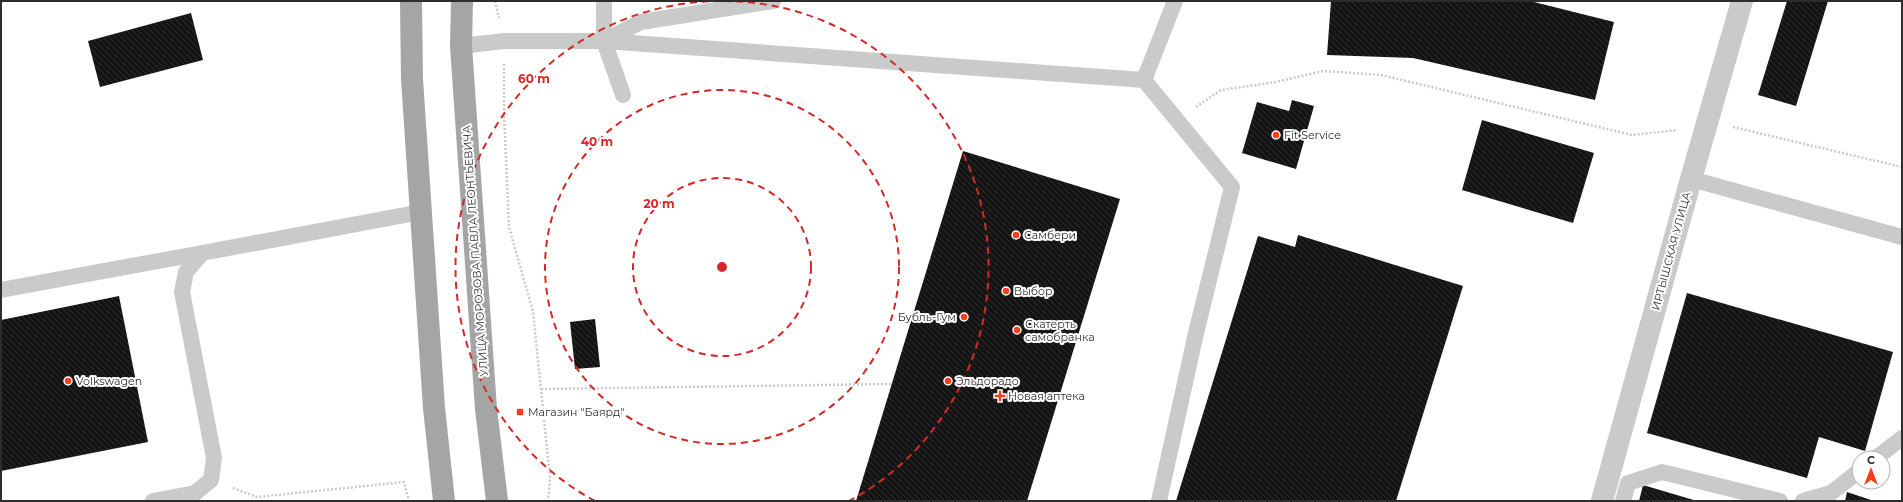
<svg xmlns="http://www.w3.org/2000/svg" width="1903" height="502" font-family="Montserrat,sans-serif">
	<defs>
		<pattern id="building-back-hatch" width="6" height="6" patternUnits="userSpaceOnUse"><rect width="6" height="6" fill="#141414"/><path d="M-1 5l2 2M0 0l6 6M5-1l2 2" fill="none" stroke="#2e2e2e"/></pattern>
	</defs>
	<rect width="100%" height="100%" fill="#fff"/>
	<g fill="url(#building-back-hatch)">
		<path d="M1331,1H1530L1614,22L1595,100L1413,58L1327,55Z"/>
		<path d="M1787,1H1828L1796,106L1758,95Z"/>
		<path d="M191,13L203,60L100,87L88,41Z"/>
		<path d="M1292,100L1314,106L1296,169L1242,153L1257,102L1289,111Z"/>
		<path d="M1482,120L1594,153L1573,223L1462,190Z"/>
		<path d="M963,151L1120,199L1027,501H856Z"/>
		<path d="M1298,235L1463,286L1396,501H1176L1258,236L1295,247Z"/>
		<path d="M1687,293L1893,352L1865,451L1819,437L1807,478L1647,433Z"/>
		<path d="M119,296L148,442L1,471V320Z"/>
		<path d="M595,319L600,367L575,369L570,322Z"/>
		<path d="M1643,485L1697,501H1639Z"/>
		<path d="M1847,492L1874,501H1845Z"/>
	</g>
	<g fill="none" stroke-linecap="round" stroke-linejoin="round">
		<g stroke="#cacaca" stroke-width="2.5" stroke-dasharray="2 2" stroke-linecap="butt">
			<path d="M495,1L499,18"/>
			<path d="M504,64V113L509,227L533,312L550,478L548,501"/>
			<path d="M1196,107L1221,90L1276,82L1323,71L1381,75L1632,135L1677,130"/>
			<path d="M1733,127L1902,167"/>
			<path d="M541,389L892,384"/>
			<path d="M233,488L257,497L404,482L409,501"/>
		</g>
		<g stroke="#cacaca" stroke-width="16">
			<path d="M604,1V41L623,95"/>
			<path d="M604,41L641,22L773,1"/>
			<path d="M461,46L504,41H604L1144,80L1175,1"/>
			<path d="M1144,80L1232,187L1196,333L1159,501"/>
			<path d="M1691,179L1902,237"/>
			<path d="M1,290L202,253"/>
			<path d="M1876,458L1902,438"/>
			<path d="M153,501L195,493L211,480L214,458L182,292L186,272L202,253L421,212"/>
			<path d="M1623,501L1628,483L1662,472L1780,501"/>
			<path d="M1803,501L1831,493L1859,471"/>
		</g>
		<path stroke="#cacaca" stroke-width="22" d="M1602,501L1691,179L1742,1"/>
		<g stroke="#a5a5a5" stroke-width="22">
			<path d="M411,1L412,79L434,408L444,501"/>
			<path d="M462,1L461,46L486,409L497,501"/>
		</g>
	</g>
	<g fill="none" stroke="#d62828" stroke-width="2" stroke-dasharray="7 5">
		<circle cx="722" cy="267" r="89"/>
		<circle cx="722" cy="267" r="177"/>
		<path d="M595 501A266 266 0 0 1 720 1M724 1A266 266 0 0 1 849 501"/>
	</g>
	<g fill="#f63e1d" stroke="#fff" stroke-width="1.5">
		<circle cx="1276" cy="135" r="4"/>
		<circle cx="1016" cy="235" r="4"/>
		<circle cx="1006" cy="291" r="4"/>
		<circle cx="964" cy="317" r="4"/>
		<circle cx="1017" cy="330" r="4"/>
		<circle cx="68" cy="381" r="4"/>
		<circle cx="948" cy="381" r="4"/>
		<path d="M998 390h4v4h4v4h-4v4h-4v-4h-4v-4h4z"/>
		<rect x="516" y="408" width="8" height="8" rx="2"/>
	</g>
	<g text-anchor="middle" stroke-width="4" stroke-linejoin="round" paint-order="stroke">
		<g font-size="11" fill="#2d2d2d" stroke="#fff" text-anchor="start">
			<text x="1284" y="139">Fit Service</text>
			<text x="1024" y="239">Самбери</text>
			<text x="1014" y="295">Выбор</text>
			<text x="956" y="321" text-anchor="end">Бубль-Гум</text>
			<text x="1025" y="328">Скатерть<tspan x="1025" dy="13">самобранка</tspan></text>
			<text x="76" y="385">Volkswagen</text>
			<text x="956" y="385">Эльдорадо</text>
			<text x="1008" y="400">Новая аптека</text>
			<text x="528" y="416">Магазин "Баярд"</text>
		</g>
		<g font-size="11" fill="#2d2d2d" stroke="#fff">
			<text transform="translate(475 251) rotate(-94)" y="4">УЛИЦА МОРОЗОВА ПАВЛА ЛЕОНТЬЕВИЧА</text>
			<text transform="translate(1671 251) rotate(-75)" y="4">ИРТЫШСКАЯ УЛИЦА</text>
		</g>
	</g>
	<circle cx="722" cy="267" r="6" fill="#d62828" stroke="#fff" stroke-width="2"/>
	<g font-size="12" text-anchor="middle" font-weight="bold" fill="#d62828" stroke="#fff" stroke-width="4" stroke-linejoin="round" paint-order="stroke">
		<text x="534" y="83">60 m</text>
		<text x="597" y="146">40 m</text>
		<text x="659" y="208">20 m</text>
	</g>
	<rect width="1903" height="502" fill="none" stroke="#2d2d2d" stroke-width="4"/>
	<g transform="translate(1871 470)"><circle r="19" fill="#ffffff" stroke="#ababab"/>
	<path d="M0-3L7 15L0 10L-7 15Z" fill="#f63e1d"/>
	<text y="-6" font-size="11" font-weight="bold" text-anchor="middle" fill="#2d2d2d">С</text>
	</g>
</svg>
